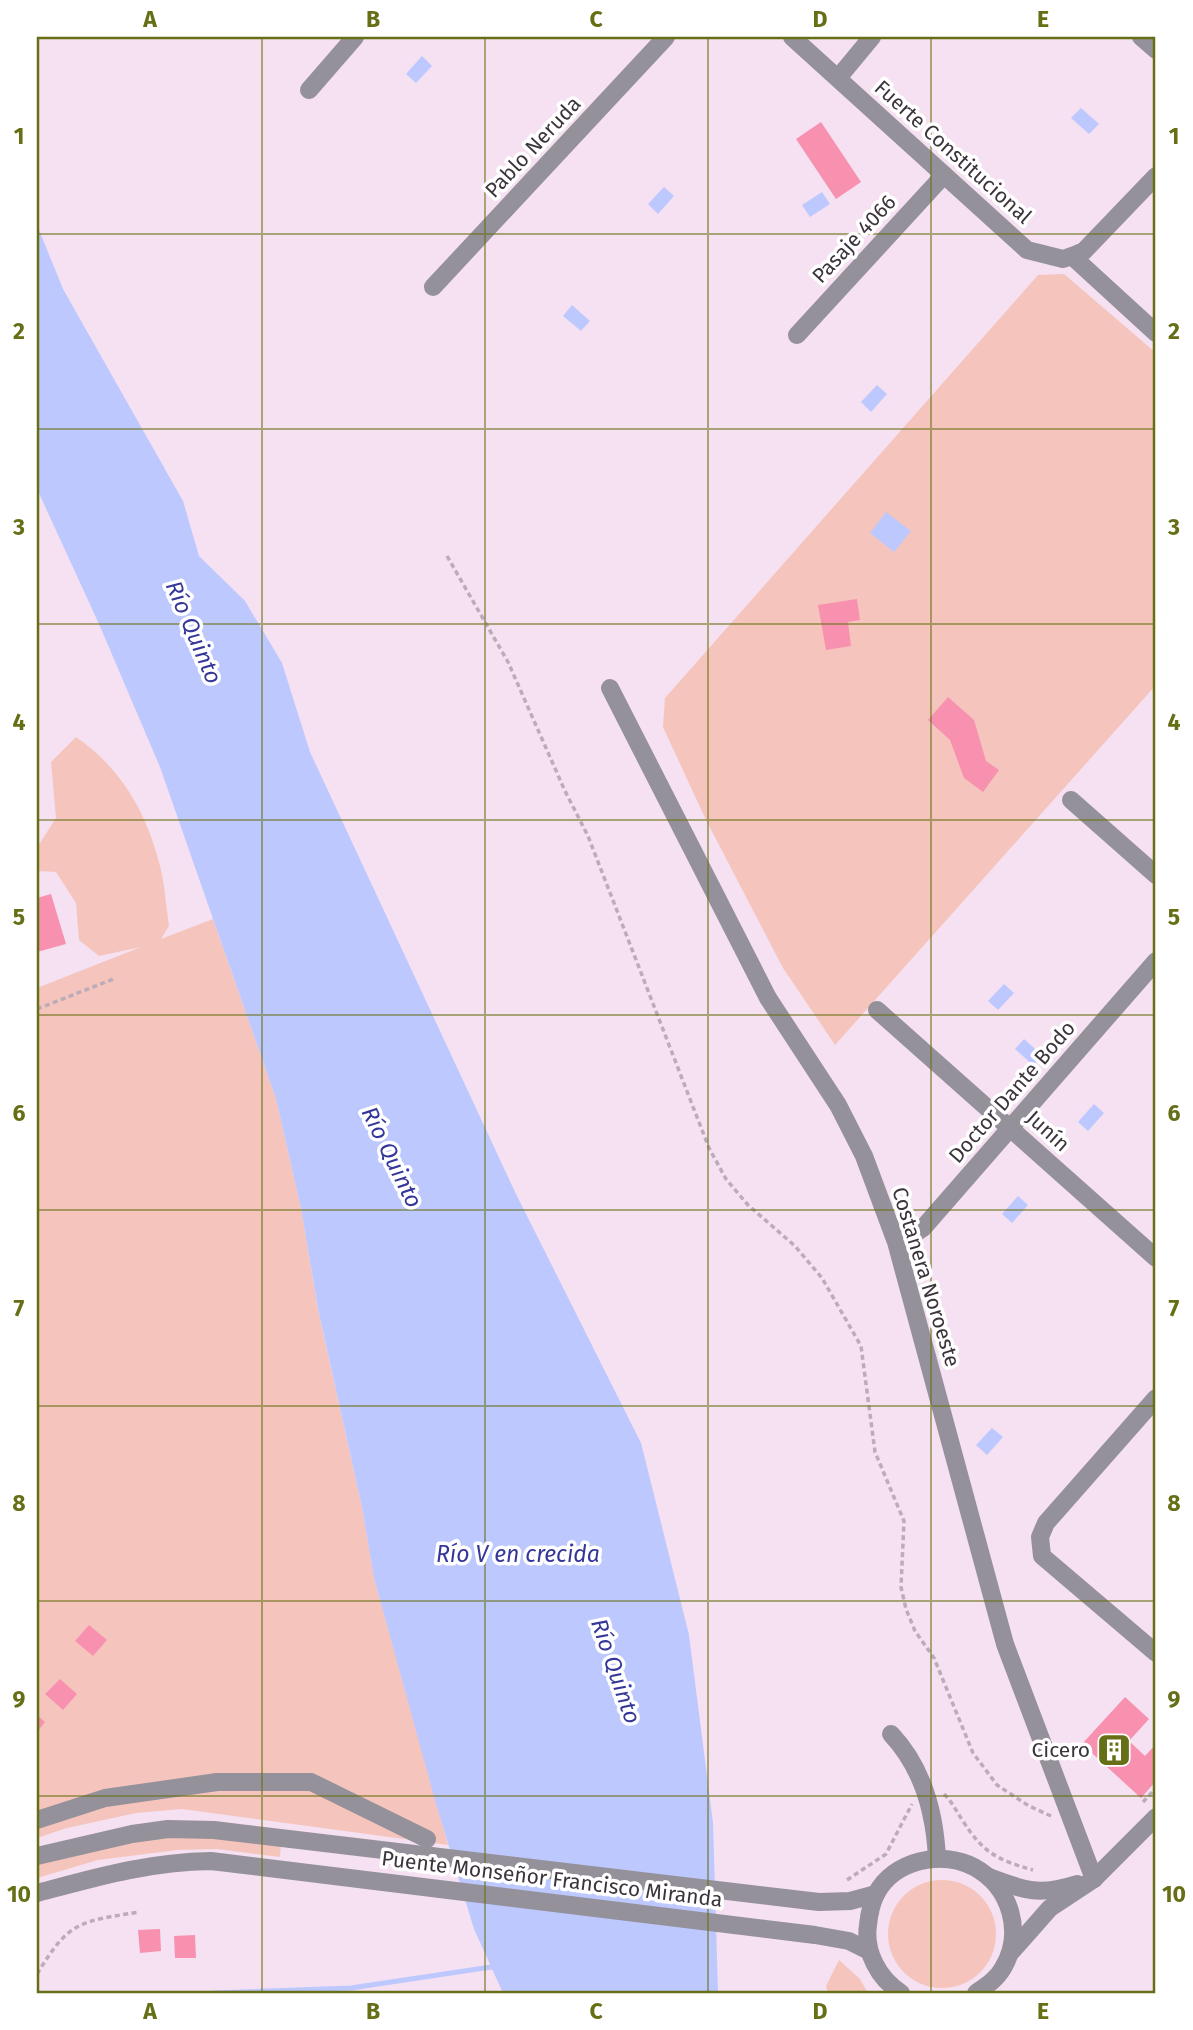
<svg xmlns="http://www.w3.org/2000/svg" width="1193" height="2030" font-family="'Fira Sans',sans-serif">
	<rect width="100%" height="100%" fill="#f5e1f1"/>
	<g fill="#f5c5bd">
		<path d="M1064,274L1156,353V685L835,1045L783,968L706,820L663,727L665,698L1038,275Z"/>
		<path d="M76,737C121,768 147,813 160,866C165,885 166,906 169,926L161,939L213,919L276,1099L301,1208L318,1310L362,1507L374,1578L448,1845L182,1809L136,1813L67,1828L37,1838V988L141,947L99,956L79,940L76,903L56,872L37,871V843H40L56,818L51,762Z"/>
		<path d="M187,1834L281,1844L280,1857L217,1849L177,1850L98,1860L37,1878V1860L87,1848Z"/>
		<circle cx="942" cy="1934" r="54"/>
		<path d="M839,1960L860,1979L868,1993H828L826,1986Z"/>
	</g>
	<g fill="#bdc8fe">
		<path d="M422,56L432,66L416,83L406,74Z"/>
		<path d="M1081,108L1099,124L1089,134L1071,118Z"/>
		<path d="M664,187L674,196L658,214L648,204Z"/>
		<path d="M822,192L830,204L810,217L802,205Z"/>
		<path d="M37,225L63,289L183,501L199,556L245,601L282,663L310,752L515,1192L641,1443L689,1635L713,1823L718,1993H503L474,1929L436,1804L374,1578L362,1507L318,1309L301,1208L276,1099L160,767L99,624L37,489Z"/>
		<path d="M572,305L590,321L581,331L563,316Z"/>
		<path d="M877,385L887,394L871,412L861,402Z"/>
		<path d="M886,512L911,531L894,552L870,533Z"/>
		<path d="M1004,984L1014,993L998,1010L988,1001Z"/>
		<path d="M1024,1039L1042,1055L1033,1065L1015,1049Z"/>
		<path d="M1094,1104L1104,1113L1088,1131L1078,1122Z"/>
		<path d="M1018,1196L1028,1205L1012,1223L1002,1214Z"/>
		<path d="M992,1428L1003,1437L987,1455L976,1445Z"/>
	</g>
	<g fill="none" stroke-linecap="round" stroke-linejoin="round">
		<path stroke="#bdc8fe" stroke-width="5" d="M214,1993L351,1988L491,1967L496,1968"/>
	</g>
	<g fill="#f791af">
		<path d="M821,122L861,182L836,199L796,139Z"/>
		<path d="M857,599L860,620L848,622L851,646L826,650L818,605Z"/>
		<path d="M948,697L974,720L986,761L999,770L983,792L964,778L950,740L928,720Z"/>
		<path d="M51,894L66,944L37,952V898Z"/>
		<path d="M89,1625L107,1640L93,1656L75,1641Z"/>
		<path d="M60,1679L77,1694L63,1710L45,1694Z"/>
		<path d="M1125,1697L1149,1719L1129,1741L1145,1756L1156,1744V1781L1141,1798L1082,1744Z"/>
		<path d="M37,1715L45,1722L37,1732Z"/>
		<path d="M160,1929L161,1951L140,1953L138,1930Z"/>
		<path d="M195,1935L196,1958H175L174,1936Z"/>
	</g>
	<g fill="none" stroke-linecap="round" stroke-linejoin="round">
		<g stroke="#bcabb9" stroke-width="3.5" stroke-dasharray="5 3.5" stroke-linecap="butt">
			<path d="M447,556L508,662L565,791L588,836L709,1148L726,1179L748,1205L795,1246L822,1278L861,1346L875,1452L904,1521L901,1587L906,1609L915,1631L934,1658L973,1753L997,1785L1029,1806L1051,1816"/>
			<path d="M37,1009L116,978"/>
			<path d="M944,1794C953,1803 956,1811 963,1821C983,1853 998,1860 1033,1870"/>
			<path d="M1143,1802L1156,1788"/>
			<path d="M847,1880L886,1854L912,1804"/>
			<path d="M37,1974C70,1920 79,1922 139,1912"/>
		</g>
		<g stroke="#95919a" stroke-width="18">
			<path d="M792,37L1027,250L1063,259L1072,256L1156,333"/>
			<path d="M1141,37L1156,50"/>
			<path d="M838,78L872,37"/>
			<path d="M309,90L355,37"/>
			<path d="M1072,256L1084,251L1156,176"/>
			<path d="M433,287L666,37"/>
			<path d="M797,335L944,175"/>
			<path d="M610,688L768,998L838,1105L864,1156L896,1242L1005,1644L1094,1879"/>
			<path d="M1071,800L1156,875"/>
			<path d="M877,1010L1156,1258"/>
			<path d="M894,1236H911L923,1228L1156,961"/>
			<path d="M1156,1398L1046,1523L1040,1537L1042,1556L1156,1653"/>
			<path d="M891,1734C923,1768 935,1814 937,1859"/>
			<path d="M37,1820L105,1798L217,1782H311L427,1839"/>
			<path d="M37,1856L132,1834L168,1829L214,1830L819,1902L850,1901L876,1894"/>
			<path d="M989,1877C1026,1891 1039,1896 1077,1884"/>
			<path d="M37,1893C97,1877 148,1862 211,1861L815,1935L849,1941L869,1951"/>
			<path d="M1012,1951L1050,1908L1094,1879L1156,1817"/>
			<path d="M901,1993C879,1979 864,1952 868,1925C869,1915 871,1904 876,1894C894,1860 941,1850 974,1867C1011,1887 1024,1933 1003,1968C997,1979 986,1986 976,1993"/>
		</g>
	</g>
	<path fill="none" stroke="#676f16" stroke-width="2" stroke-opacity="0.55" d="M262,37V1993M485,37V1993M708,37V1993M931,37V1993M37,234H1156M37,429H1156M37,624H1156M37,820H1156M37,1015H1156M37,1210H1156M37,1406H1156M37,1601H1156M37,1796H1156"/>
	<defs>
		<g id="building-square" transform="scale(1.75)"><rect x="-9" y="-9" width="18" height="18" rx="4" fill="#676f16" stroke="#fff"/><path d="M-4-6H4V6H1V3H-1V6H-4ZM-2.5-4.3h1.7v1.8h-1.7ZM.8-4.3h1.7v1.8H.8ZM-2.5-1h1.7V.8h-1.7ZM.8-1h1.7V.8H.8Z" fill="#fff"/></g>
	</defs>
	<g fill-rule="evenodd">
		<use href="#building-square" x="1114" y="1750"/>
	</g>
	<g text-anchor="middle" stroke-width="7" stroke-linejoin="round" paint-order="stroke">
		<g font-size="21" fill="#3c343b" stroke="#fff">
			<text transform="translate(533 147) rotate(-47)" y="7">Pablo Neruda</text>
			<text transform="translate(953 152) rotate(42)" y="7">Fuerte Constitucional</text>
			<text transform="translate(854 239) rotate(-47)" y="7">Pasaje 4066</text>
			<text transform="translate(1012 1092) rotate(-49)" y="7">Doctor Dante Bodo</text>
			<text transform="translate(1048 1131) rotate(42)" y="7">Junín</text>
			<text transform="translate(926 1277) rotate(73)" y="7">Costanera Noroeste</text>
			<text transform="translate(552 1879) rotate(7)" y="7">Puente Monseñor Francisco Miranda</text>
		</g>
		<g font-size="21" fill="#3c343b" stroke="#fff" text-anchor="end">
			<text x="1090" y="1757">Cicero</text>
		</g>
		<g font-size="23" font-style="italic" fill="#35369a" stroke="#fff">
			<text transform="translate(194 632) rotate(67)" y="8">Río Quinto</text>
			<text transform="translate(392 1157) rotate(64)" y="8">Río Quinto</text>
			<text x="518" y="1562">Río V en crecida</text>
			<text transform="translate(616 1671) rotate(71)" y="8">Río Quinto</text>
		</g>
	</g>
	<rect width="1193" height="2030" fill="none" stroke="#ffffff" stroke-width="77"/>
	<rect x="38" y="38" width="1116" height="1954" fill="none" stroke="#676f16" stroke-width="2.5"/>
	<g font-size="23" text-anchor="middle" font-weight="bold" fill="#676f16">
		<text x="150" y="27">A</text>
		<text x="373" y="27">B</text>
		<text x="596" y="27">C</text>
		<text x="820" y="27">D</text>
		<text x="1043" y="27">E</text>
		<text x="19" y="144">1</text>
		<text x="1174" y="144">1</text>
		<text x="19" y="339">2</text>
		<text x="1174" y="339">2</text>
		<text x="19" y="535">3</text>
		<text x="1174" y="535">3</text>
		<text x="19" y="730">4</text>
		<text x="1174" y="730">4</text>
		<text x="19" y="925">5</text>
		<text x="1174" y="925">5</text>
		<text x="19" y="1121">6</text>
		<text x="1174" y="1121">6</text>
		<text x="19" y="1316">7</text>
		<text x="1174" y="1316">7</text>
		<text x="19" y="1511">8</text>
		<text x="1174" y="1511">8</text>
		<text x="19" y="1707">9</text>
		<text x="1174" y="1707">9</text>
		<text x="19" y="1902">10</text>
		<text x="1174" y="1902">10</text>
		<text x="150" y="2019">A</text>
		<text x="373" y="2019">B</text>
		<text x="596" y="2019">C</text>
		<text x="820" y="2019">D</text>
		<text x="1043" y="2019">E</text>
	</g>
</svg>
